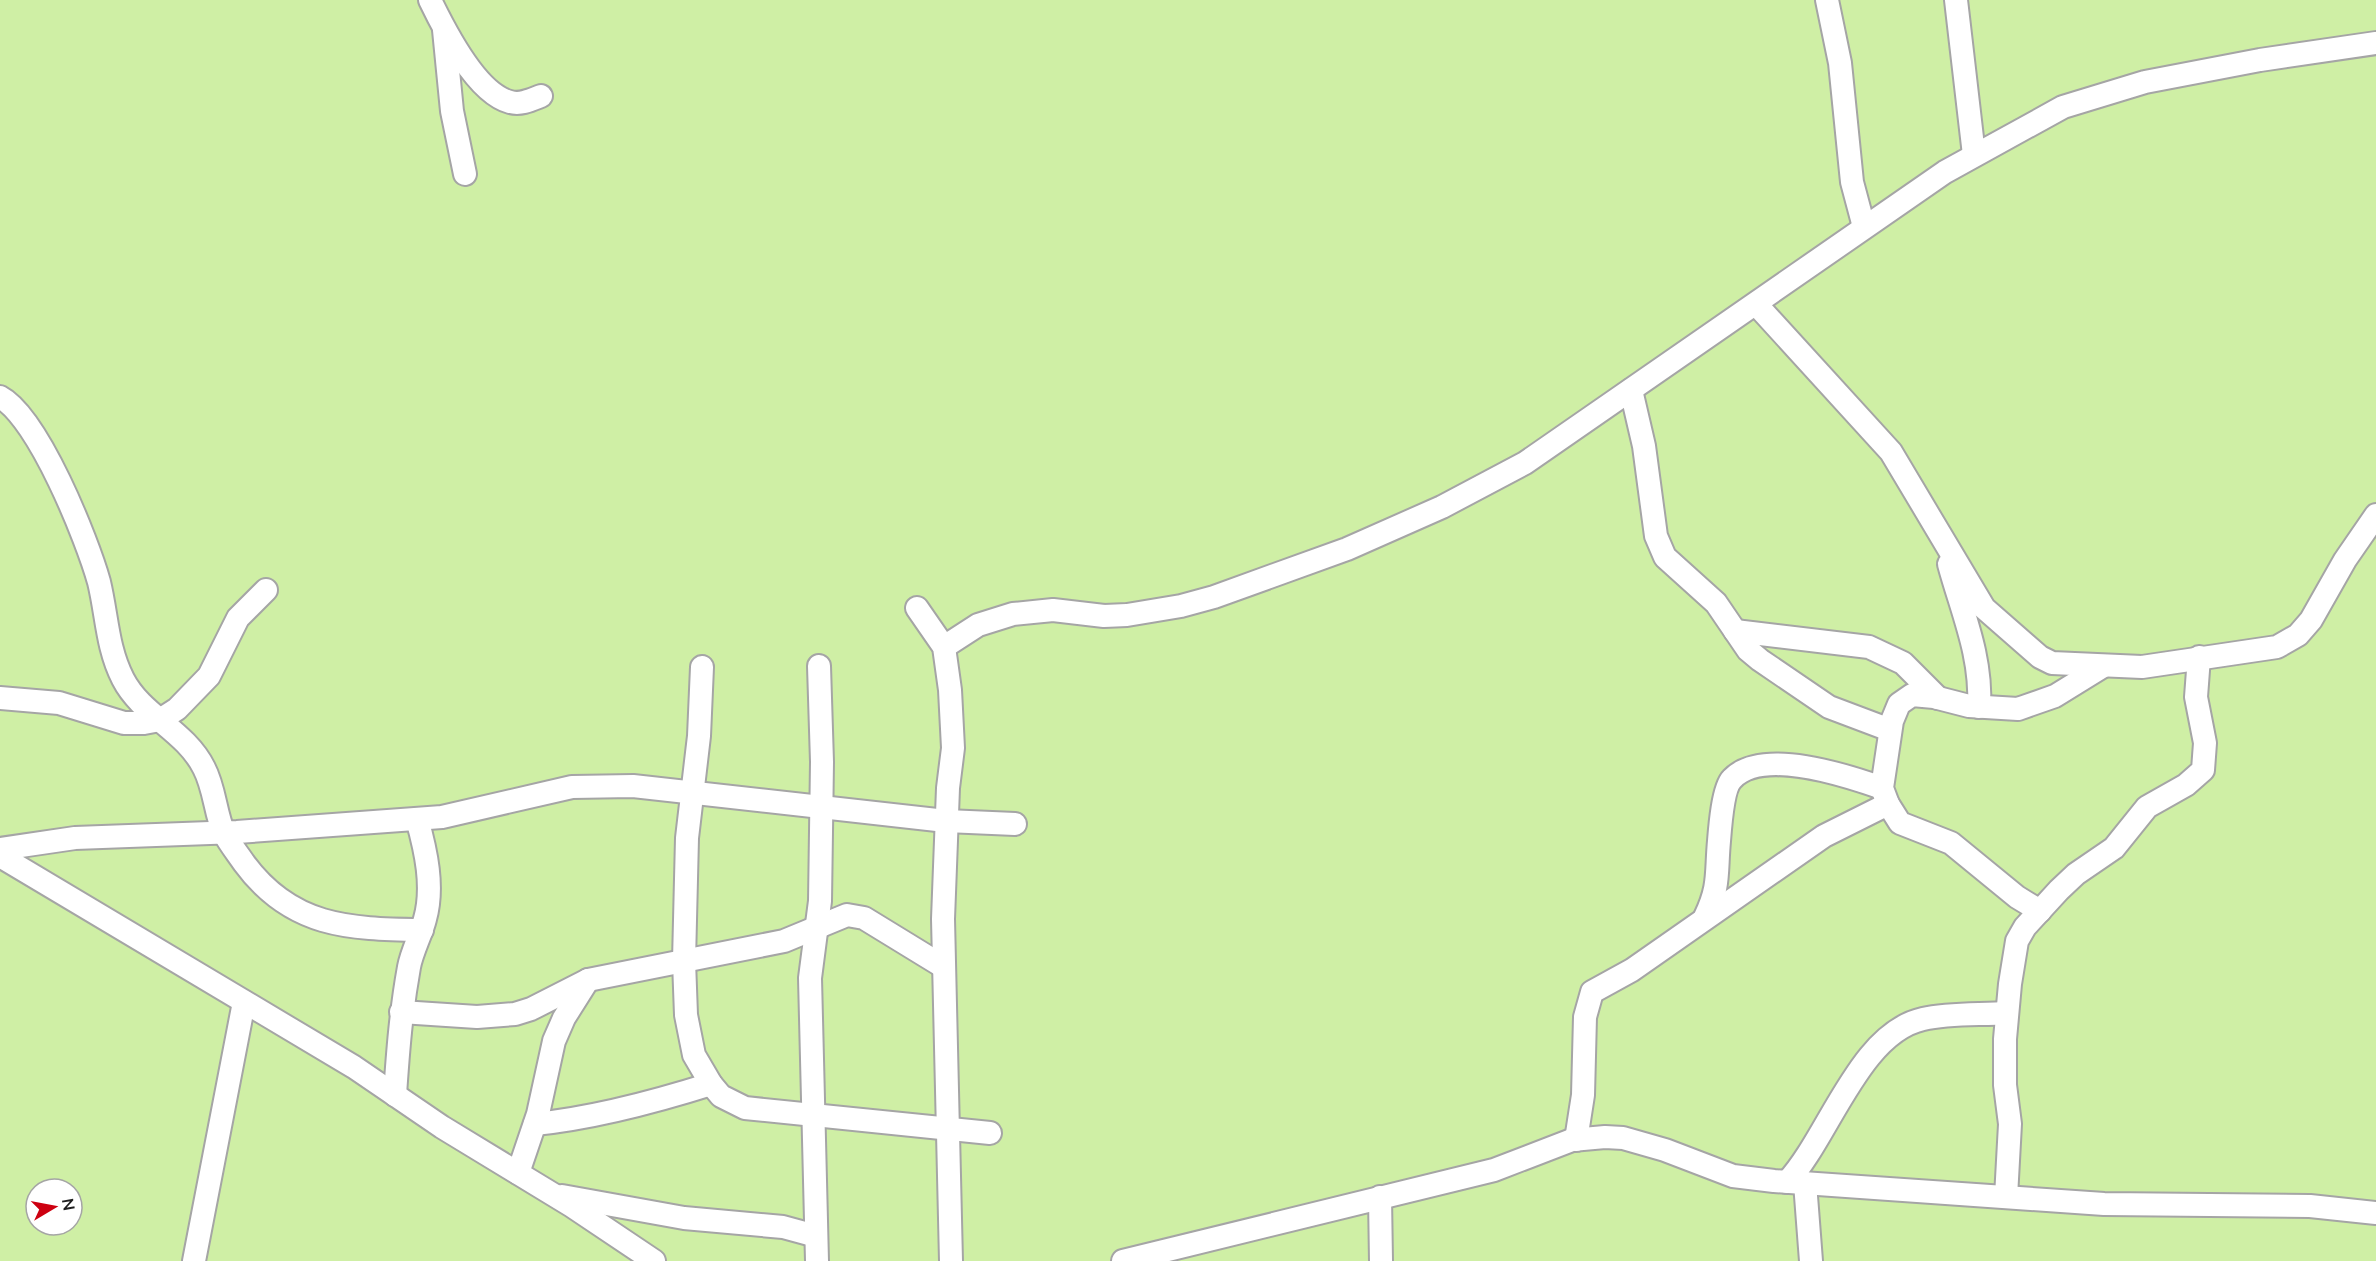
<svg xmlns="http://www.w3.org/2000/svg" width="2376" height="1261" font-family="Mulish,sans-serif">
	<rect width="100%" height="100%" fill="#f0ebe4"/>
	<path fill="#cfefa5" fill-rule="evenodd" d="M0,0H2376V1261H0ZM36,1189H72V1225H36Z"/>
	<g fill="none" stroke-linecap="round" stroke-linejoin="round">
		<g stroke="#a5a5a5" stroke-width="26">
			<g id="street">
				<path d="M430,0C444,29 476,93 510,102C521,105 531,100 541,96"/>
				<path d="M1827,0L1840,63L1852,182L1864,227"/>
				<path d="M1956,0L1974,155"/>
				<path d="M444,30L452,111L465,174"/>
				<path d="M1756,304L1891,452L1984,608L2040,657L2052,663L2142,667L2277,647L2298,635L2311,620L2345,560L2376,515"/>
				<path d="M1631,390L1644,446L1656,536L1665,557L1716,603L1748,650L1760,660L1829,707L1890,730"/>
				<path d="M0,397C38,417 87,539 99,582C107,615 107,648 123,679C142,716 185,730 204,768C215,789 215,813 224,833C229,843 238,854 244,863C291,927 348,929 422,930"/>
				<path d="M1949,564C1962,612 1982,656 1979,707"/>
				<path d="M917,608L944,647L950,690L953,748L948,788L943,919L951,1261"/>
				<path d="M1735,631L1869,647L1903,663L1938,698"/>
				<path d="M944,647L978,625L1013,614L1053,610L1104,616L1127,615L1181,606L1214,597L1347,549L1442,507L1525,463L1945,172L2063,107L2145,82L2260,60L2376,43"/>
				<path d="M702,667L699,736L687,838L684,961L686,1015L694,1055L711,1084L721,1096L745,1108L990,1133"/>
				<path d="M0,698L59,703L124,723H144L160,720L177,709L209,676L238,618L266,590"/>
				<path d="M0,849L75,838L237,832L442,817L572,787L633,786L946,821L1015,824"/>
				<path d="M0,856L354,1067L442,1127L572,1206L654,1261"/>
				<path d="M2040,911L2017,897L1951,843L1900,823L1888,804L1882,788L1892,721L1899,704L1912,695L1934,697L1969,706L2018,709L2055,696L2102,667"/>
				<path d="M1705,917C1720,886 1716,873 1719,841C1720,828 1723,788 1732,779C1762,747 1848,776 1882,788"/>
				<path d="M401,1012L477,1017L515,1014L531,1009L588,980L784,941L847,915L864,918L944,967"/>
				<path d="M395,1095C398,1051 401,1011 409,967C412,951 421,935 425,919C434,887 426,851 417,819"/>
				<path d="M535,1124C595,1118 654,1102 711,1084"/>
				<path d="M1576,1140L1583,1095L1585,1017L1592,992L1632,970L1824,836L1888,804"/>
				<path d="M518,1173L538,1114L554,1041L564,1018L588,980"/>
				<path d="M1787,1182C1829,1137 1859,1033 1923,1019C1950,1013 1980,1015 2007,1013"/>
				<path d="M1805,1183L1811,1261"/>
				<path d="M562,1196L684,1218L783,1227L816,1236"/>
				<path d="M1380,1197L1381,1261"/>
				<path d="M2006,1197L2010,1124L2005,1085V1039L2010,984L2017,941L2025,927L2059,890L2076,874L2114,848L2147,807L2186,785L2203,770L2205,743L2196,697L2199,657"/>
				<path d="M194,1261L244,1002"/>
				<path d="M817,1261L810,978L820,901L822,762L819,666"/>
				<path d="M1123,1261L1494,1170L1572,1140L1605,1137L1623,1138L1665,1150L1733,1176L1774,1181L2104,1204L2310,1206L2376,1213"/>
			</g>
		</g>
		<use href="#street" stroke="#fff" stroke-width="22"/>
	</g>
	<g transform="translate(54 1207) rotate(80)"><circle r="28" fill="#ffffff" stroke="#a5a5a5" stroke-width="1.5"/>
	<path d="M0-4.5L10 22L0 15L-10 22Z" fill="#cd0011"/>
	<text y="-9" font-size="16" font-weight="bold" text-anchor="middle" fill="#1e1e1e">N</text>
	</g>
</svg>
